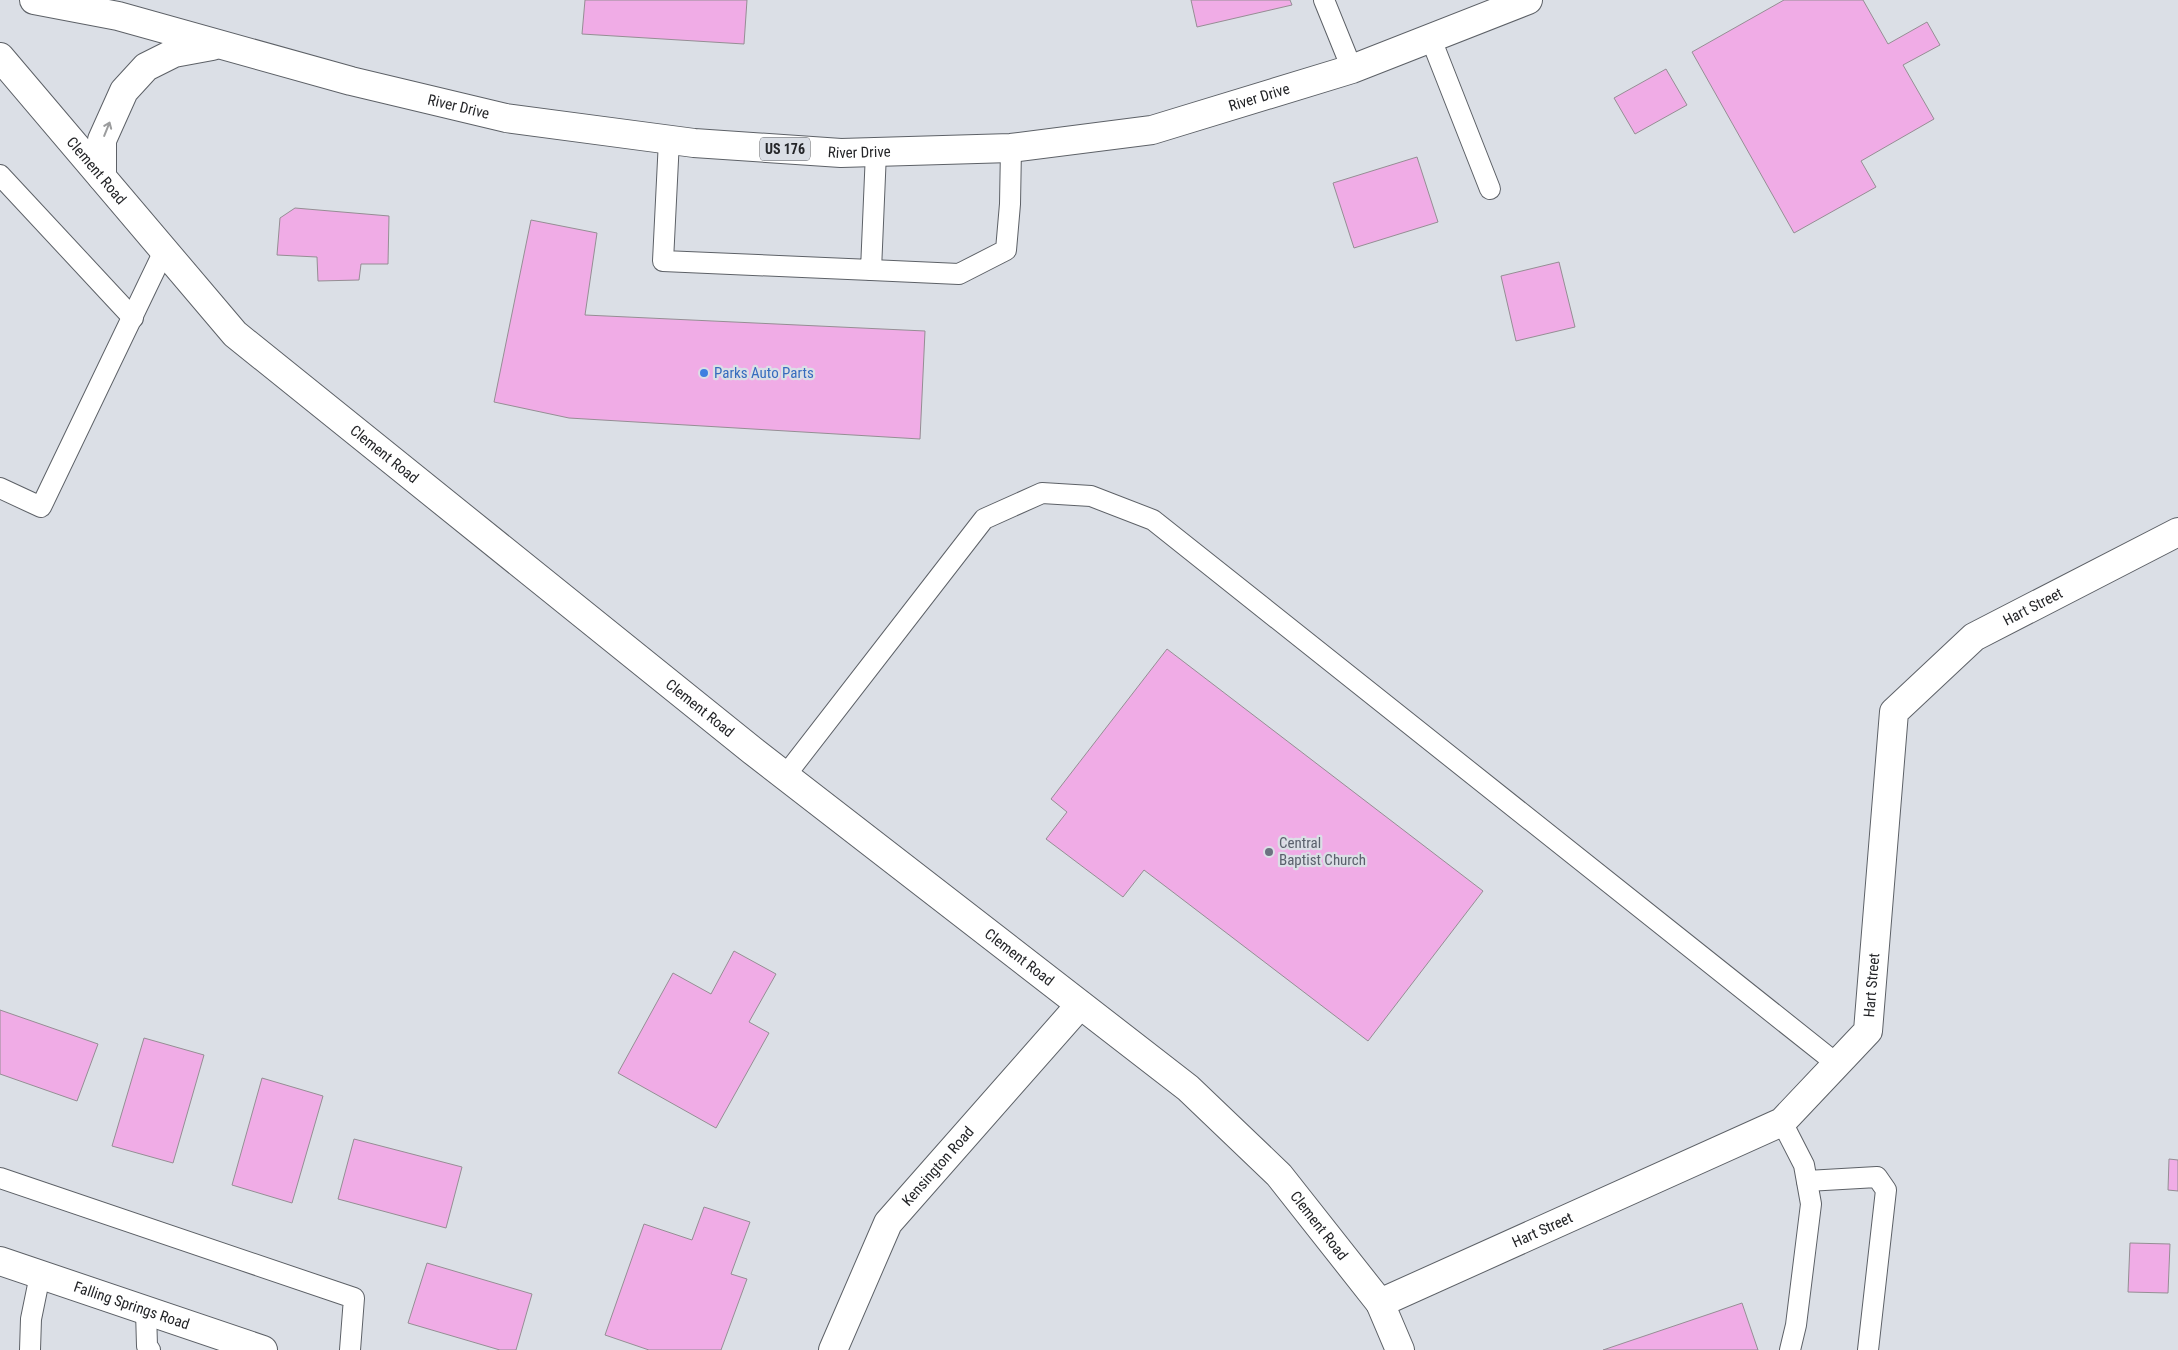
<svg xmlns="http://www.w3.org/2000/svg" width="2178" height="1350" font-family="'Roboto Condensed',sans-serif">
	<rect width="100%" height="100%" fill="#dbdfe6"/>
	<g fill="#f0ace6" stroke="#958e94">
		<path d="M585,0H747L744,44L582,34Z"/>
		<path d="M1191,0H1290L1292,5L1197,27Z"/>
		<path d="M1784,0H1863L1888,44L1927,22L1940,45L1903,65L1934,119L1861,161L1876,187L1794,233L1692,52Z"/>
		<path d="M1666,69L1687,105L1635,134L1614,98Z"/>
		<path d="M1417,157L1438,222L1354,248L1333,183Z"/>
		<path d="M295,208L389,216L388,264H361L359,280L318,281L317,257L277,255L280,218Z"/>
		<path d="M531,220L597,233L585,315L925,331L920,439L569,418L494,402Z"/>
		<path d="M1559,262L1575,327L1516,341L1501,276Z"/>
		<path d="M1167,649L1483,891L1368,1041L1144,870L1123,897L1046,839L1067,812L1051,799Z"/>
		<path d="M734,951L776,974L749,1022L769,1033L716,1128L618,1073L673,973L711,994Z"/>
		<path d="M0,1010L98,1044L77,1101L0,1074Z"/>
		<path d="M144,1038L204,1055L173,1163L112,1146Z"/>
		<path d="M262,1078L323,1096L292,1203L232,1185Z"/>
		<path d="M354,1139L462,1167L446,1228L338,1199Z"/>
		<path d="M2169,1159L2178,1160V1191L2168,1190Z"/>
		<path d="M704,1207L750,1222L731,1274L747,1279L721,1350H649L605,1335L644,1224L692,1240Z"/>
		<path d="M2130,1243L2170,1244L2168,1293L2128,1292Z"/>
		<path d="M427,1263L532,1294L516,1350H500L408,1323Z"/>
		<path d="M1742,1303L1758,1350H1603Z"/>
	</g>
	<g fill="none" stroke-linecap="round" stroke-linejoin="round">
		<g stroke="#5d6167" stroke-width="22">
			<g id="lane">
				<path d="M1324,0L1352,69"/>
				<path d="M1431,39L1490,189"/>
				<path d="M669,140L663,261L871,270L876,152"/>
				<path d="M0,175L133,318"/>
				<path d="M871,270L959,274L1006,250L1010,204L1011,148"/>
				<path d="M0,488L41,507L164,251"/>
				<path d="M785,776L984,519L1042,493L1091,496L1153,520L1837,1064"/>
				<path d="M1782,1122L1804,1165L1811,1204L1796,1325L1790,1350"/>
				<path d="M0,1178L354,1298L350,1350"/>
				<path d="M1807,1181L1877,1177L1886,1190L1868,1350"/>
				<path d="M146,1311L147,1346L150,1350"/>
				<path d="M30,1350L31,1319L40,1275"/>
			</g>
		</g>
		<g stroke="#5d6167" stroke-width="30">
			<g id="street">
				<path id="s1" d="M0,1261L263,1350"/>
				<path id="s2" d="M833,1350L888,1223L1080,1005"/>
			</g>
		</g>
		<g stroke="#5d6167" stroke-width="30">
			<g id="secondary">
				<path id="s3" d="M0,57L235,334L753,751L1188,1088L1279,1175L1380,1303L1400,1350"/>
				<path id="s4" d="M1380,1303L1782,1122L1868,1031L1894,712L1974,637L2178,532"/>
			</g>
		</g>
		<g stroke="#5d6167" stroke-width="30">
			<g id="primary">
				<path id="s5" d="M34,0L118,16L351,81L506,118L694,143L841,153L1011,148L1152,130L1352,69L1528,0"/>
				<path d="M102,177V140L124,91L146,67L174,53L212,46"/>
			</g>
		</g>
		<use href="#lane" stroke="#fff" stroke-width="20"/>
		<use href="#street" stroke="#fff" stroke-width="28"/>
		<use href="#secondary" stroke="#fff" stroke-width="28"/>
		<use href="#primary" stroke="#fff" stroke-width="28"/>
	</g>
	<defs><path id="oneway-shaft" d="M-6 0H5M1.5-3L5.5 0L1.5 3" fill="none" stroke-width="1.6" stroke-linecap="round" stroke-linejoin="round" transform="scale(1.25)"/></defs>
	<use stroke="#9c9d9e" href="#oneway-shaft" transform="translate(107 129) rotate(-68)"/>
	<circle fill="#3f7fe0" stroke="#dbdfe6" stroke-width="2" cx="704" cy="373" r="5"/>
	<circle fill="#6b7280" stroke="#dbdfe6" stroke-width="2" cx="1269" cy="852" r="5"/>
	<g text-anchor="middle" stroke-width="4.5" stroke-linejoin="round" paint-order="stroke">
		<rect fill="#dbdfe6" stroke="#5b5d61" stroke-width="1" x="760" y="137.5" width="50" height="23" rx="4"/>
		<g font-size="14" font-weight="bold" fill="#242528">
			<text x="785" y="154">US 176</text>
		</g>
		<g font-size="15" fill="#242528" stroke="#dbdfe6">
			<text dy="5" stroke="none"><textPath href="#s5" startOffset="1248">River Drive</textPath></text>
			<text dy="5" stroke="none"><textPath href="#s5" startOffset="438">River Drive</textPath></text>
			<text dy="5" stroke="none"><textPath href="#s5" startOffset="842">River Drive</textPath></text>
			<text dy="5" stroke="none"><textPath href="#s3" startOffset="149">Clement Road</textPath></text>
			<text dy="5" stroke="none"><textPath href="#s3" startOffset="555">Clement Road</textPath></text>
			<text dy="5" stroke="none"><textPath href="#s4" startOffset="1062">Hart Street</textPath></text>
			<text dy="5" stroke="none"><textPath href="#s3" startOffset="960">Clement Road</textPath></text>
			<text dy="5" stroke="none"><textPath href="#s3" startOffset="1365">Clement Road</textPath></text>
			<text dy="5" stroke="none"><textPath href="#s4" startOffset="612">Hart Street</textPath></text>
			<text dy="5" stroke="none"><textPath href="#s2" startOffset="214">Kensington Road</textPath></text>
			<text dy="5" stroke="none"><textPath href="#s3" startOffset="1769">Clement Road</textPath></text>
			<text dy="5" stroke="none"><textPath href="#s4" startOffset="178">Hart Street</textPath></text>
			<text dy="5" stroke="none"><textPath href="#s1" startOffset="139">Falling Springs Road</textPath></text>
		</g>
		<g font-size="15" fill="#366cbe" stroke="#dbdfe6" text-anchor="start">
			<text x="714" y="378">Parks Auto Parts</text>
		</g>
		<g font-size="15" fill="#5b616d" stroke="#dbdfe6" text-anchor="start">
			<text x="1279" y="848">Central<tspan x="1279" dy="17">Baptist Church</tspan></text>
		</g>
	</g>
</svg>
